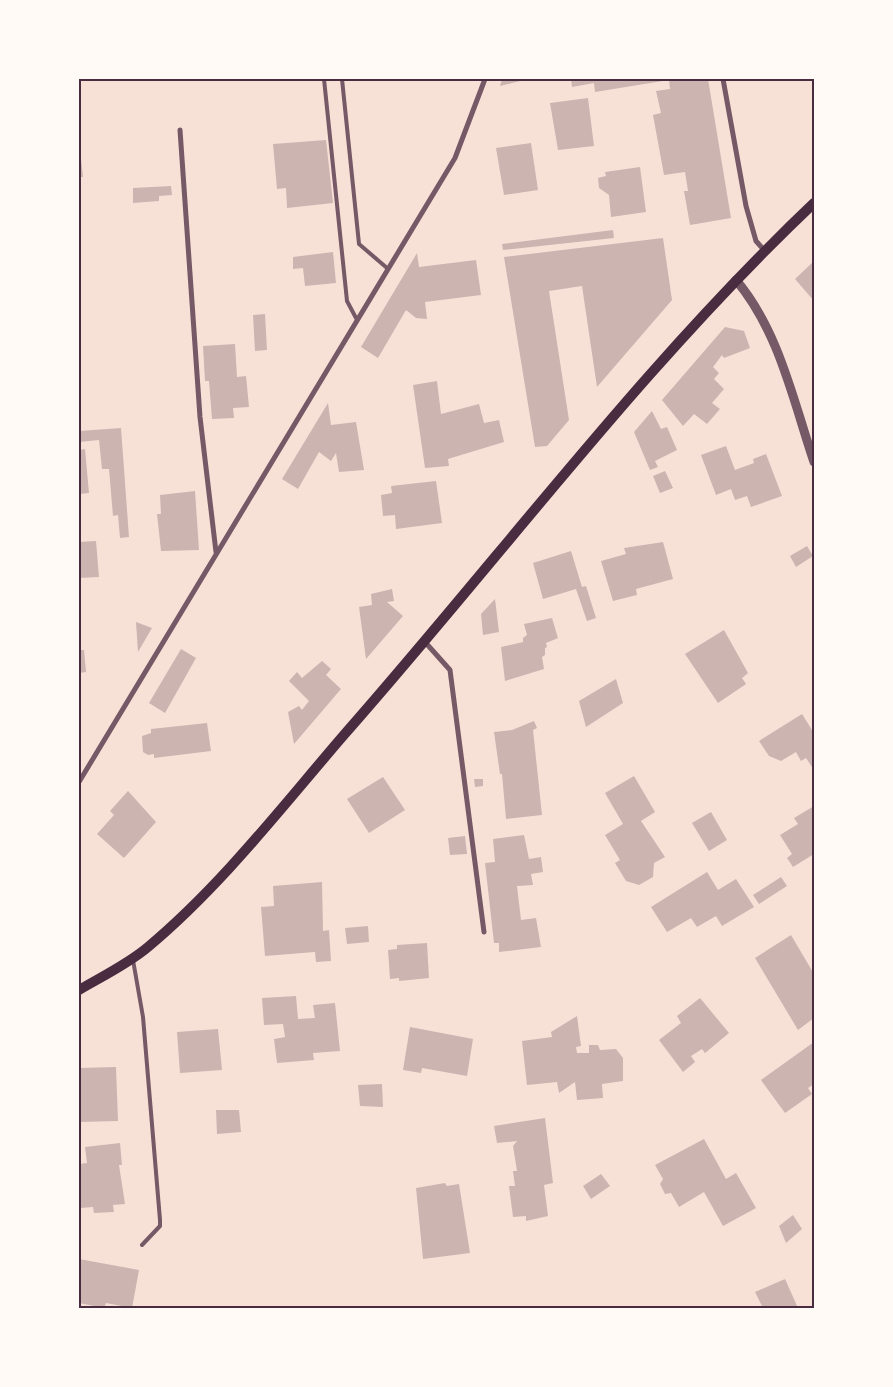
<svg xmlns="http://www.w3.org/2000/svg" width="893" height="1387" font-family="'Crimson Pro',serif">
	<rect width="100%" height="100%" fill="#f7e1d7"/>
	<g fill="#ccb4b1">
		<path d="M502,79H529L500,86Z"/>
		<path d="M571,79H708L731,218L690,225L684,191H688L685,172L664,175L653,115L661,113L656,91L670,89L669,80L595,92L594,83L572,87Z"/>
		<path d="M588,98L594,146L558,150L550,103Z"/>
		<path d="M79,140L83,177H79Z"/>
		<path d="M326,140L333,203L287,208L286,188L277,189L273,144Z"/>
		<path d="M531,143L538,190L504,195L496,148Z"/>
		<path d="M640,167L646,212L611,217L609,195L599,188L598,178L606,176L605,172Z"/>
		<path d="M171,186L172,195L159,196V201L133,203V188Z"/>
		<path d="M613,230L614,238L503,250L502,244Z"/>
		<path d="M663,238L672,300L597,387L582,286L549,291L569,420L547,446L535,447L504,257Z"/>
		<path d="M333,252L336,283L305,286L303,268L293,269V257Z"/>
		<path d="M417,253L419,267L476,260L481,295L425,302L427,319L416,318L406,310L378,358L361,347Z"/>
		<path d="M814,261V301L795,279Z"/>
		<path d="M265,314L267,350L255,351L253,315Z"/>
		<path d="M725,327L744,331L750,348L724,358L722,355L713,367L719,373L714,379L724,389L712,403L720,409L707,424L694,414L683,426L662,400Z"/>
		<path d="M235,344L237,377L246,376L249,407L233,408L234,418L212,419L209,381H205L203,346Z"/>
		<path d="M437,381L441,414L479,404L484,423L499,420L504,442L448,459L449,466L425,468L413,385Z"/>
		<path d="M328,403L331,425L356,422L364,470L339,472L336,453L331,461L319,452L298,489L282,479Z"/>
		<path d="M652,411L661,429L667,427L677,450L655,461L658,467L650,470L634,432Z"/>
		<path d="M121,428L129,537L120,538L118,515L113,516L109,469H102L99,440L79,442V431Z"/>
		<path d="M726,446L735,470L754,463L753,459L766,454L782,496L751,507L747,496L735,500L731,489L716,495L701,455Z"/>
		<path d="M85,449L89,493L79,494V450Z"/>
		<path d="M665,471L673,488L660,493L653,476Z"/>
		<path d="M436,481L442,523L396,529L395,515L383,516L381,495L392,493L391,486Z"/>
		<path d="M195,491L199,550L161,551L157,514H161L160,495Z"/>
		<path d="M96,541L99,577L79,578V542Z"/>
		<path d="M663,542L673,579L636,589L637,595L613,601L601,561L626,554L624,548Z"/>
		<path d="M807,546L813,556L796,567L790,556Z"/>
		<path d="M571,551L582,587L586,586L596,618L587,621L576,589L543,599L533,563Z"/>
		<path d="M392,589L394,601L387,602L403,616L366,659L359,607L372,605L371,594Z"/>
		<path d="M495,599L499,632L483,635L481,614Z"/>
		<path d="M552,618L558,638L546,643L547,647L545,648V655L542,657L544,669L505,681L501,647L523,642V638L527,635L524,624Z"/>
		<path d="M136,622L152,628L138,652Z"/>
		<path d="M724,630L748,673L742,678L746,684L718,703L685,654Z"/>
		<path d="M181,649L196,658L165,713L149,703Z"/>
		<path d="M79,650H84L86,672L79,673Z"/>
		<path d="M322,661L331,669L326,675L341,689L294,744L288,712L299,706L302,710L309,701L289,681L297,672L302,678Z"/>
		<path d="M616,679L623,703L586,727L579,701Z"/>
		<path d="M802,714L812,730L814,729V770L806,758L801,761L796,752L781,761L769,756L759,741Z"/>
		<path d="M534,721L537,728L533,730L542,815L506,819L502,774H500L494,732L512,730Z"/>
		<path d="M207,723L211,751L154,758V754L148,755L143,752L142,736L151,733V729Z"/>
		<path d="M634,776L655,812L641,821L665,857L654,863L653,877L639,885L626,881L615,863L620,860L605,835L623,824L605,793Z"/>
		<path d="M383,777L405,810L369,833L347,799Z"/>
		<path d="M474,779H483V786L475,787Z"/>
		<path d="M128,791L156,822L124,858L97,834L114,815L110,811Z"/>
		<path d="M814,806V854L793,867L787,858L792,854L780,835L798,824L794,818Z"/>
		<path d="M711,812L727,840L709,851L692,823Z"/>
		<path d="M524,835L529,859L541,857L543,872L531,874L533,885L517,886L521,920L536,918L541,947L499,952V943H494L485,863L495,862L493,839Z"/>
		<path d="M465,836L467,854L450,855L448,838Z"/>
		<path d="M707,872L718,890L736,879L754,907L722,926L716,916L697,927L691,918L667,932L651,907Z"/>
		<path d="M781,877L787,886L759,904L753,895Z"/>
		<path d="M322,882L323,931L329,930L331,961L316,962L315,952L265,956L261,907L274,906L273,886Z"/>
		<path d="M368,926L369,942L347,944L345,928Z"/>
		<path d="M791,935L814,974V1018L798,1030L755,958Z"/>
		<path d="M427,943L429,978L399,981V978L390,979L388,950L397,949V945Z"/>
		<path d="M296,996L298,1019L315,1018L313,1005L335,1003L340,1051L313,1053L314,1060L277,1063L274,1039L285,1037L283,1024L264,1025L262,998Z"/>
		<path d="M700,998L729,1033L705,1053L702,1049L691,1056L695,1062L683,1072L659,1040L681,1023L677,1016Z"/>
		<path d="M577,1016L581,1046L576,1047L577,1053H589V1045H598L600,1050L616,1049L623,1058V1081L602,1084L603,1098L577,1100L575,1082L559,1093L557,1082L527,1085L522,1041L552,1037L551,1032Z"/>
		<path d="M410,1027L473,1039L467,1076L422,1068L421,1073L403,1070Z"/>
		<path d="M218,1029L222,1070L180,1073L177,1032Z"/>
		<path d="M814,1042V1084L808,1088L812,1094L785,1113L761,1080Z"/>
		<path d="M116,1067L118,1121L79,1122V1068Z"/>
		<path d="M382,1084L383,1107L360,1106L358,1085Z"/>
		<path d="M216,1110H239L241,1132L217,1134Z"/>
		<path d="M545,1118L553,1183L544,1185L548,1216L526,1221V1216L513,1217L509,1186H515L513,1171H517L513,1146L517,1141L497,1143L494,1126Z"/>
		<path d="M704,1139L726,1179L736,1173L756,1208L723,1226L704,1192L679,1207L671,1193L665,1194L660,1184L663,1179L655,1165Z"/>
		<path d="M120,1143L122,1165H119L125,1204L113,1205L114,1212L94,1213L93,1207L81,1208L79,1164L87,1163L85,1147Z"/>
		<path d="M601,1174L610,1186L591,1199L583,1186Z"/>
		<path d="M445,1183L447,1186L459,1184L470,1253L423,1259L416,1188Z"/>
		<path d="M793,1215L802,1229L786,1243L779,1226Z"/>
		<path d="M79,1259L139,1270L132,1308L106,1303L104,1308L79,1303Z"/>
		<path d="M785,1279L798,1308H763L755,1292Z"/>
	</g>
	<g fill="none" stroke-linecap="round" stroke-linejoin="round">
		<g stroke="#755966" stroke-width="4">
			<path d="M324,79L347,301L356,318"/>
			<path d="M342,79L359,244L387,268"/>
			<path d="M133,960L143,1017L160,1220V1226L142,1245"/>
		</g>
		<g stroke="#755966" stroke-width="5">
			<path d="M723,79L746,206L756,241L764,250"/>
			<path d="M180,130L200,417L216,552"/>
			<path d="M425,642L450,670L484,932"/>
			<path d="M79,782L455,158L485,79"/>
		</g>
		<path stroke="#755966" stroke-width="9" d="M736,280C779,331 793,400 814,462"/>
		<path stroke="#4a2c40" stroke-width="10" d="M79,990C101,977 128,964 148,947C221,886 281,808 343,736C500,558 642,366 814,203"/>
	</g>
	<rect width="893" height="1387" fill="none" stroke="#fffaf5" stroke-width="160"/>
	<rect x="80" y="80" width="733" height="1227" fill="none" stroke="#4a2c40" stroke-width="2"/>
</svg>
